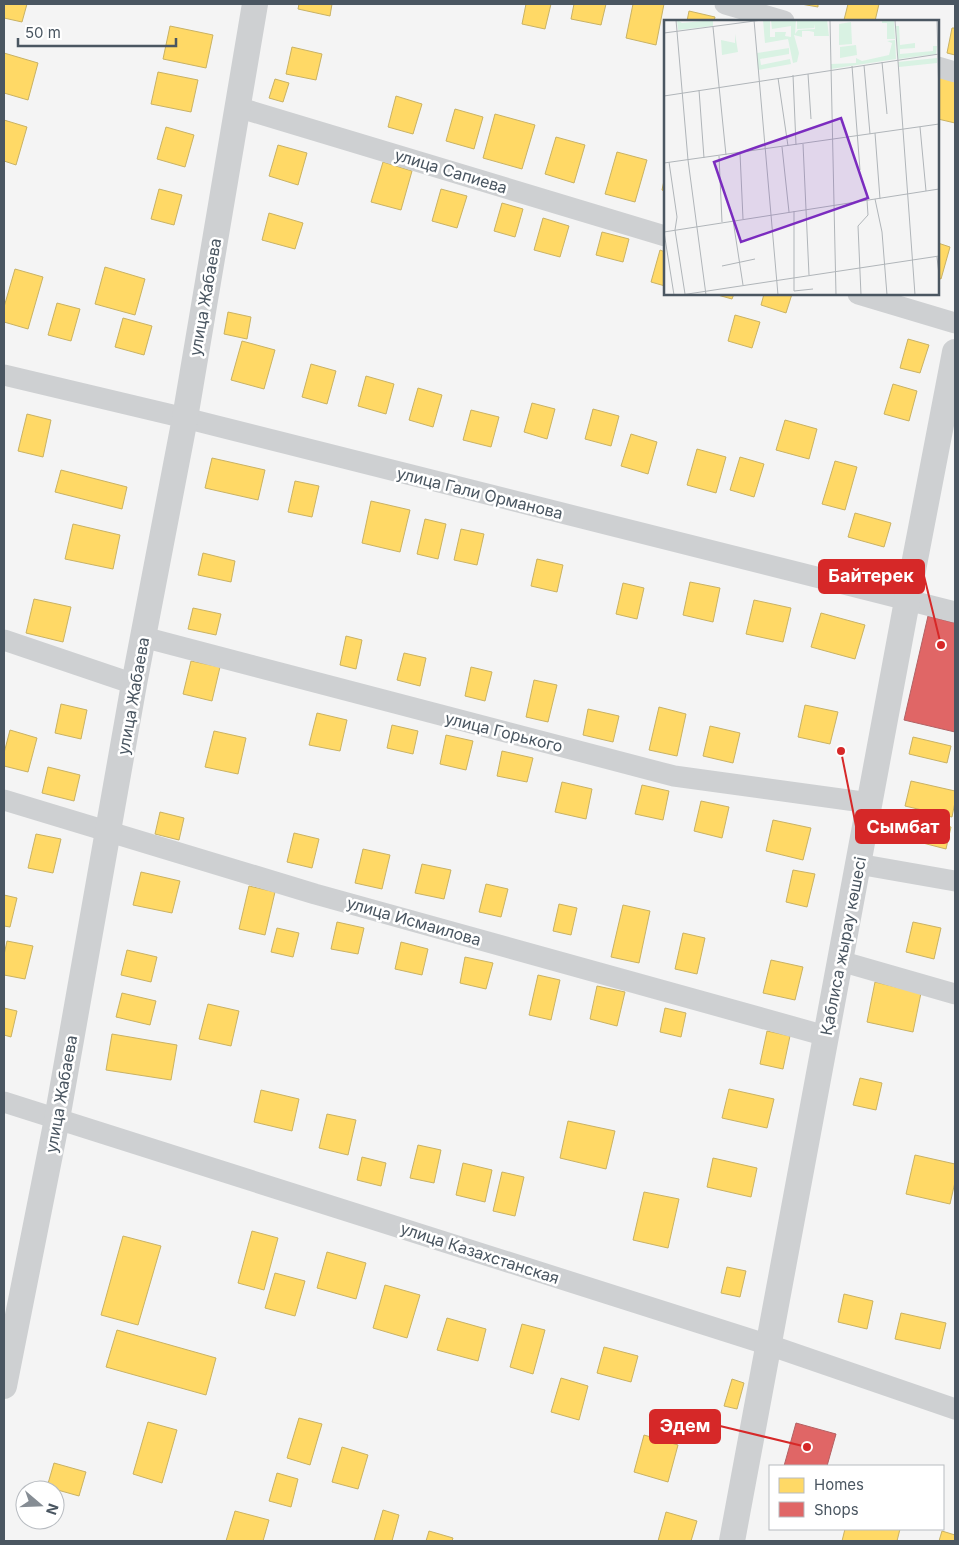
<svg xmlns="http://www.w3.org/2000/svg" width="959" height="1545" font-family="Inter,sans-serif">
	<rect width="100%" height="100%" fill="#f4f4f4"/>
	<g fill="#ffd966" stroke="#c9b264">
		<path d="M4,4H27L22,22L4,18Z"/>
		<path d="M299,4H332L330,16L298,9Z"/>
		<path d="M526,4H551L545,29L522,24Z"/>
		<path d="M574,4H606L601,25L571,19Z"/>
		<path d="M633,4H664L656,45L626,38Z"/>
		<path d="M801,4H818V7Z"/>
		<path d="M848,4H879L875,21L844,20Z"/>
		<path d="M689,11L715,17L714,21H687Z"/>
		<path d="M170,26L213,35L206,68L163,59Z"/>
		<path d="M952,28H955V55L947,53Z"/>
		<path d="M292,47L322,54L316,80L286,74Z"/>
		<path d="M4,53L38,63L28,100L4,93Z"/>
		<path d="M158,72L198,80L191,112L151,104Z"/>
		<path d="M939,74L955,77V123L938,119Z"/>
		<path d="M275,79L289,83L283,102L269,98Z"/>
		<path d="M396,96L422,104L413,134L388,127Z"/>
		<path d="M455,109L483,117L474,149L446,141Z"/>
		<path d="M495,114L535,125L522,169L483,158Z"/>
		<path d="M4,120L27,127L16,165L4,161Z"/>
		<path d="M166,127L194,135L185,167L157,159Z"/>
		<path d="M556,137L585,145L574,183L545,174Z"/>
		<path d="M278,145L307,153L298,185L269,176Z"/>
		<path d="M617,152L647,160L635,202L605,194Z"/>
		<path d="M383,162L412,171L401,210L371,202Z"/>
		<path d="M665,176V191L662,190Z"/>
		<path d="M159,189L182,195L174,225L151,219Z"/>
		<path d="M441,189L467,196L457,228L432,221Z"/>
		<path d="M502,203L523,209L515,237L494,231Z"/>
		<path d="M269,213L303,223L295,249L262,240Z"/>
		<path d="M543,218L569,226L560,257L534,250Z"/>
		<path d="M602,232L629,239L623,262L596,255Z"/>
		<path d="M938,243L950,247L941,279L938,278Z"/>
		<path d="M660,250L665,252V286L651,282Z"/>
		<path d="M105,267L145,279L135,315L95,304Z"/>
		<path d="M15,269L43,277L28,329L4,322V307Z"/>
		<path d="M714,294H734L732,299Z"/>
		<path d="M764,294H792L786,313L761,305Z"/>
		<path d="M57,303L80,309L71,341L48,335Z"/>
		<path d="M228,312L251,317L247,339L224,334Z"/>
		<path d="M735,315L760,322L752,348L728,341Z"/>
		<path d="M123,318L152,326L144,355L115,347Z"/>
		<path d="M908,339L929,345L920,373L900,368Z"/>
		<path d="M242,341L275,350L264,389L231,380Z"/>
		<path d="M311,364L336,371L327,404L302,397Z"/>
		<path d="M366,376L394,384L386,414L358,406Z"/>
		<path d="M893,384L917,391L909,421L884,414Z"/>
		<path d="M418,388L442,395L433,427L409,420Z"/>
		<path d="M532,403L555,409L547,439L524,432Z"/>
		<path d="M593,409L619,416L611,446L585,439Z"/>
		<path d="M471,410L499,417L491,447L463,440Z"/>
		<path d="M27,414L51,420L43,457L18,451Z"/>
		<path d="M785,420L817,429L809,459L776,450Z"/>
		<path d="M631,434L657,442L648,474L621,466Z"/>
		<path d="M697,449L726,457L716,493L687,485Z"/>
		<path d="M740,457L764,464L754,497L730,490Z"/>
		<path d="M212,458L265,470L258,500L205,488Z"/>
		<path d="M835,461L857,467L845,510L822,504Z"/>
		<path d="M61,470L127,487L122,509L55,492Z"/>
		<path d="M295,481L319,486L312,517L288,512Z"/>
		<path d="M371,501L410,510L400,552L362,543Z"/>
		<path d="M855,513L891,523L884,547L848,537Z"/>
		<path d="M425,519L446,524L438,559L417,554Z"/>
		<path d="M73,524L120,535L113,569L65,559Z"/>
		<path d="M461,529L484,534L477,565L454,560Z"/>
		<path d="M203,553L235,561L231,582L198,575Z"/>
		<path d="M537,559L563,565L557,592L531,586Z"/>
		<path d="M690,582L720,588L713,622L683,615Z"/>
		<path d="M623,583L644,588L637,619L616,614Z"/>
		<path d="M34,599L71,607L63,642L26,633Z"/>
		<path d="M754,600L791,608L783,642L746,634Z"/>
		<path d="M193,608L221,614L216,635L188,629Z"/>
		<path d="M821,613L865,625L855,659L811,647Z"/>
		<path d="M346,636L362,640L356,669L340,665Z"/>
		<path d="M404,653L426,658L420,686L397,680Z"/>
		<path d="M191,661L220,667L212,701L183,694Z"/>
		<path d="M471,667L492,672L485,701L465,696Z"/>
		<path d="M534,680L557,685L548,722L526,717Z"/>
		<path d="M61,704L87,710L81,739L55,733Z"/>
		<path d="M805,705L838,712L830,744L798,737Z"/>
		<path d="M659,707L686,714L677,756L649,750Z"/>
		<path d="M588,709L619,716L613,742L583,735Z"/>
		<path d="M317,713L347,720L340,751L309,745Z"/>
		<path d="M392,725L418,731L413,754L387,748Z"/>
		<path d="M710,726L740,733L733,763L703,756Z"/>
		<path d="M10,730L37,738L28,772L4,766V753Z"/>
		<path d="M214,731L246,738L238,774L205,767Z"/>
		<path d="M446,735L473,741L466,770L440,764Z"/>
		<path d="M913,737L951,746L947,763L909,754Z"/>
		<path d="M502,751L533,758L527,782L497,776Z"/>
		<path d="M48,767L80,775L74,801L42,793Z"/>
		<path d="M911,781L955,791V802L952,817L905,806Z"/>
		<path d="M562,782L592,789L586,819L555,812Z"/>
		<path d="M642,785L669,791L663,820L635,814Z"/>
		<path d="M701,801L729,807L722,838L694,831Z"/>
		<path d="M160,812L184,818L179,840L155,834Z"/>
		<path d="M773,820L811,828L803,860L766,851Z"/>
		<path d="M924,820L951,827L946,849L919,842Z"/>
		<path d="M294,833L319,839L312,868L287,862Z"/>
		<path d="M36,834L61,839L53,873L28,868Z"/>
		<path d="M363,849L390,855L382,889L355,883Z"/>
		<path d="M422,864L451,870L444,899L415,893Z"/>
		<path d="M793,870L815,874L807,907L786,902Z"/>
		<path d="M141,872L180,881L172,913L133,905Z"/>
		<path d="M486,884L508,889L501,917L479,912Z"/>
		<path d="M249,886L275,892L265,935L239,929Z"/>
		<path d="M4,895L17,898L10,927L4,926Z"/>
		<path d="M559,904L577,908L571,935L553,931Z"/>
		<path d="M623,905L650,911L639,963L611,957Z"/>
		<path d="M337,922L364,928L358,954L331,949Z"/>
		<path d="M913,922L941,928L934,959L906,952Z"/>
		<path d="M277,928L299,933L293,957L271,952Z"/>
		<path d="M683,933L705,938L697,974L675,969Z"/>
		<path d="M7,941L33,946L25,979L4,975V955Z"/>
		<path d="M401,942L428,949L422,975L395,969Z"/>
		<path d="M127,950L157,957L151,982L121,975Z"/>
		<path d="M465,957L493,963L486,989L460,983Z"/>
		<path d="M771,960L803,967L795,1000L763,993Z"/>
		<path d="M538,975L560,980L551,1020L529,1015Z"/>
		<path d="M875,982L921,993L913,1032L867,1022Z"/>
		<path d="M597,986L625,992L617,1026L590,1019Z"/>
		<path d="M122,993L156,1001L150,1025L116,1017Z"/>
		<path d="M208,1004L239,1011L231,1046L199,1039Z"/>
		<path d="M4,1008L17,1011L11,1037L4,1035Z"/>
		<path d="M665,1008L686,1013L681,1037L660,1032Z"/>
		<path d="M767,1031L790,1036L783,1069L760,1064Z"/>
		<path d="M112,1034L177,1045L171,1080L106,1070Z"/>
		<path d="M860,1078L882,1083L876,1110L853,1105Z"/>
		<path d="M729,1089L774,1099L767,1128L722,1118Z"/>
		<path d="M261,1090L299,1099L292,1131L254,1122Z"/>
		<path d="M327,1114L356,1120L348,1155L319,1148Z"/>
		<path d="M568,1121L615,1131L606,1169L560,1158Z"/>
		<path d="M418,1145L441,1150L434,1183L410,1178Z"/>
		<path d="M915,1155L955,1164V1182L950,1204L906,1194Z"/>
		<path d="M362,1157L386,1163L381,1186L357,1180Z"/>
		<path d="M713,1158L757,1168L751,1197L707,1187Z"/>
		<path d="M463,1163L492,1170L485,1202L456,1195Z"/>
		<path d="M502,1172L524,1177L515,1216L493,1211Z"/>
		<path d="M644,1192L679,1199L668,1248L633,1240Z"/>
		<path d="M252,1231L278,1238L264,1290L238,1283Z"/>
		<path d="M123,1236L161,1246L138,1325L101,1315Z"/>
		<path d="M327,1252L366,1263L356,1299L317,1288Z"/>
		<path d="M727,1267L746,1271L740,1297L721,1293Z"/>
		<path d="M275,1273L305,1281L295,1316L265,1308Z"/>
		<path d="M385,1285L420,1295L407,1338L373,1328Z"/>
		<path d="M844,1294L873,1301L867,1329L838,1322Z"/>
		<path d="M901,1313L946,1323L940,1349L895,1339Z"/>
		<path d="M447,1318L486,1329L478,1361L437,1350Z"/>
		<path d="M522,1324L545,1330L533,1374L510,1367Z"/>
		<path d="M117,1330L216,1358L206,1395L106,1367Z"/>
		<path d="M604,1347L638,1356L631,1382L597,1373Z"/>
		<path d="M561,1378L588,1386L579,1420L551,1412Z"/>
		<path d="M732,1379L744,1383L737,1409L724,1406Z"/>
		<path d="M299,1418L322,1424L310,1465L287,1458Z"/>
		<path d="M148,1422L177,1430L162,1483L133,1474Z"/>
		<path d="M644,1435L678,1445L668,1482L634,1472Z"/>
		<path d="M342,1447L368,1455L358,1489L332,1482Z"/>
		<path d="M54,1463L86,1472L79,1496L47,1487Z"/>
		<path d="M277,1473L298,1479L291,1507L269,1501Z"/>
		<path d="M383,1510L399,1515L392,1541H374Z"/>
		<path d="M235,1511L269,1520L263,1541H226Z"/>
		<path d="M666,1512L697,1521L691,1541H658Z"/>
		<path d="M845,1529H900L897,1541H842Z"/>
		<path d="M429,1531L453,1538L452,1541H426Z"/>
		<path d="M942,1531L955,1535V1541H939Z"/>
	</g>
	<g fill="#e06666" stroke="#b36164">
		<path d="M928,616L955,623V732L904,720Z"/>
		<path d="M796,1423L836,1434L827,1466H784Z"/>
	</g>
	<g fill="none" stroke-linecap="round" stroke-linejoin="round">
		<g stroke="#ced0d2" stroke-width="21">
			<path d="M725,4L784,21"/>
			<path d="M938,67L955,72"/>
			<path d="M237,107L665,236"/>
			<path d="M858,294L955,323"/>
			<path d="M4,375L185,418L955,612"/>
			<path d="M143,637L674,776L870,803"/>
			<path d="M4,640L134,684"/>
			<path d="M4,800L315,894L826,1036"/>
			<path d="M858,864L955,881"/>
			<path d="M840,961L955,994"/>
			<path d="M4,1102L769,1345L955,1409"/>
		</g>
		<g stroke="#ced0d2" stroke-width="26">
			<path d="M4,1386L57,1119L134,684L185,418L255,4"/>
			<path d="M732,1541L907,601L955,352"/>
		</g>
	</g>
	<g text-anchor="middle" stroke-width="5" stroke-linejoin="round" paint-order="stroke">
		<g font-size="16" fill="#4a5661" stroke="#fff">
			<text transform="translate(451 171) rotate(17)" y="6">улица Сапиева</text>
			<text transform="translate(205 297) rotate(-80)" y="6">улица Жабаева</text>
			<text transform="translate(480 493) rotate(14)" y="6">улица Гали Орманова</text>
			<text transform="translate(133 696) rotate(-80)" y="6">улица Жабаева</text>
			<text transform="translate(504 732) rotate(14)" y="6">улица Горького</text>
			<text transform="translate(414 921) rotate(16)" y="6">улица Исмаилова</text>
			<text transform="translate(843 946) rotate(-79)" y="6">Қаблиса жырау көшесі</text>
			<text transform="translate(61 1094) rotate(-80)" y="6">улица Жабаева</text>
			<text transform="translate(480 1253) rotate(18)" y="6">улица Казахстанская</text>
		</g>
	</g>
	<g transform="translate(664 20)">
		<rect width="275" height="275" fill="#f4f4f4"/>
		<path d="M13,0L18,3L49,0V6L14,10ZM99,0H106V17H111V12H122L121,16L127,17V6L108,9L107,0H132L131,14L134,10L151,9L150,4V8L133,9V0H163L165,16H150V12L145,11H138V17L130,15L135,33L133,42L129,43L124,19L101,23ZM218,0H230L231,19H223V3H218ZM187,2L188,24L175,25V4ZM232,6H235L236,25L251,23V28L236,29V34L269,31V26H273L272,34L234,39ZM71,14L74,32L58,35L57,20L71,23ZM231,20L232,39L167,49V44L192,43V38L198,41L225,35L228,23L223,21ZM192,25L193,35L176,38V27ZM125,28V34L96,39L97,45L126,39L127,44L94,50L93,33ZM273,38V43L235,47L234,42Z" fill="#d9f2e3"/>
		<path fill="none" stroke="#b0b5b9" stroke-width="1" d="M12,0L24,140L42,275M90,0L114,275M166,0L172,275M231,0L251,275M273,0L275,79M49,7L62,135M0,13L98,0M218,42L223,94M200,45L206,114M188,46L196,150M144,54L147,99M129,55L132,125M114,58L124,126M35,70L40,138M0,76L275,34M256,107L262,171M211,113L216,179M139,124L145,255M118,127L125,192M76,133L79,199M55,136L58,202M5,142L13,197L11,210L21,274M0,143L275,104M211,179L218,212L223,275M130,191V271L149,269M69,200L79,265M0,212L275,169M0,212L10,275M273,237L275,255M58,246L91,239M17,275L275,236M197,275L194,206L204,195L203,180"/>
		<path fill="#7b2cbf" fill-opacity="0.15" stroke="#7b2cbf" stroke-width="2.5" d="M177,98L204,178L77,222L50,142Z"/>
		<rect width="275" height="275" fill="none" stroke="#4a5661" stroke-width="2.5"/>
	</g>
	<path fill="none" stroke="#d62828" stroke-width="2" d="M941 645L924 576M841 751L856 826M807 1447L720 1426"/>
	<g fill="#d62828" stroke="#fff" stroke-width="2">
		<circle cx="941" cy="645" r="5"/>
		<circle cx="841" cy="751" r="5"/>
		<circle cx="807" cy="1447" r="5"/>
	</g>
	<g fill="#d62828" stroke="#d62828" stroke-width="2">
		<rect x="819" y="560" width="105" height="33" rx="5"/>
		<rect x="856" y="810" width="93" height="33" rx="5"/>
		<rect x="650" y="1410" width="70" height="33" rx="5"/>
	</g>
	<g font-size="18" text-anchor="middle" font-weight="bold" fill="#fff">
		<text x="871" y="582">Байтерек</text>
		<text x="903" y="833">Сымбат</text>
		<text x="685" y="1432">Эдем</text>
	</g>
	<rect width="959" height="1545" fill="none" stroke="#4a5661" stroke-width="10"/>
	<rect x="769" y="1465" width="175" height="65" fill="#ffffff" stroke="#b7bbc0"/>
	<rect x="779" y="1478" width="25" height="15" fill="#ffd966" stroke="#b7bbc0"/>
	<text x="814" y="1490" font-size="15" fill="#4a5661">Homes</text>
	<rect x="779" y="1502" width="25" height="15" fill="#e06666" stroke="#b7bbc0"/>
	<text x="814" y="1515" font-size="15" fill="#4a5661">Shops</text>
	<g transform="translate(40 1505) rotate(109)"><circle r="24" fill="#ffffff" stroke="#b7bbc0"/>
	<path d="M0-4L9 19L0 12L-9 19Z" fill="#868d94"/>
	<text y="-8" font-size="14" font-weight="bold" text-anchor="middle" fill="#4a5661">N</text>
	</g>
	<path d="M18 38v8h158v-8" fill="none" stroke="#4a5661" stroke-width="2.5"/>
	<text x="25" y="38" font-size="15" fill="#4a5661" stroke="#ffffff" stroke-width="4" paint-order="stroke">50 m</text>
</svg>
